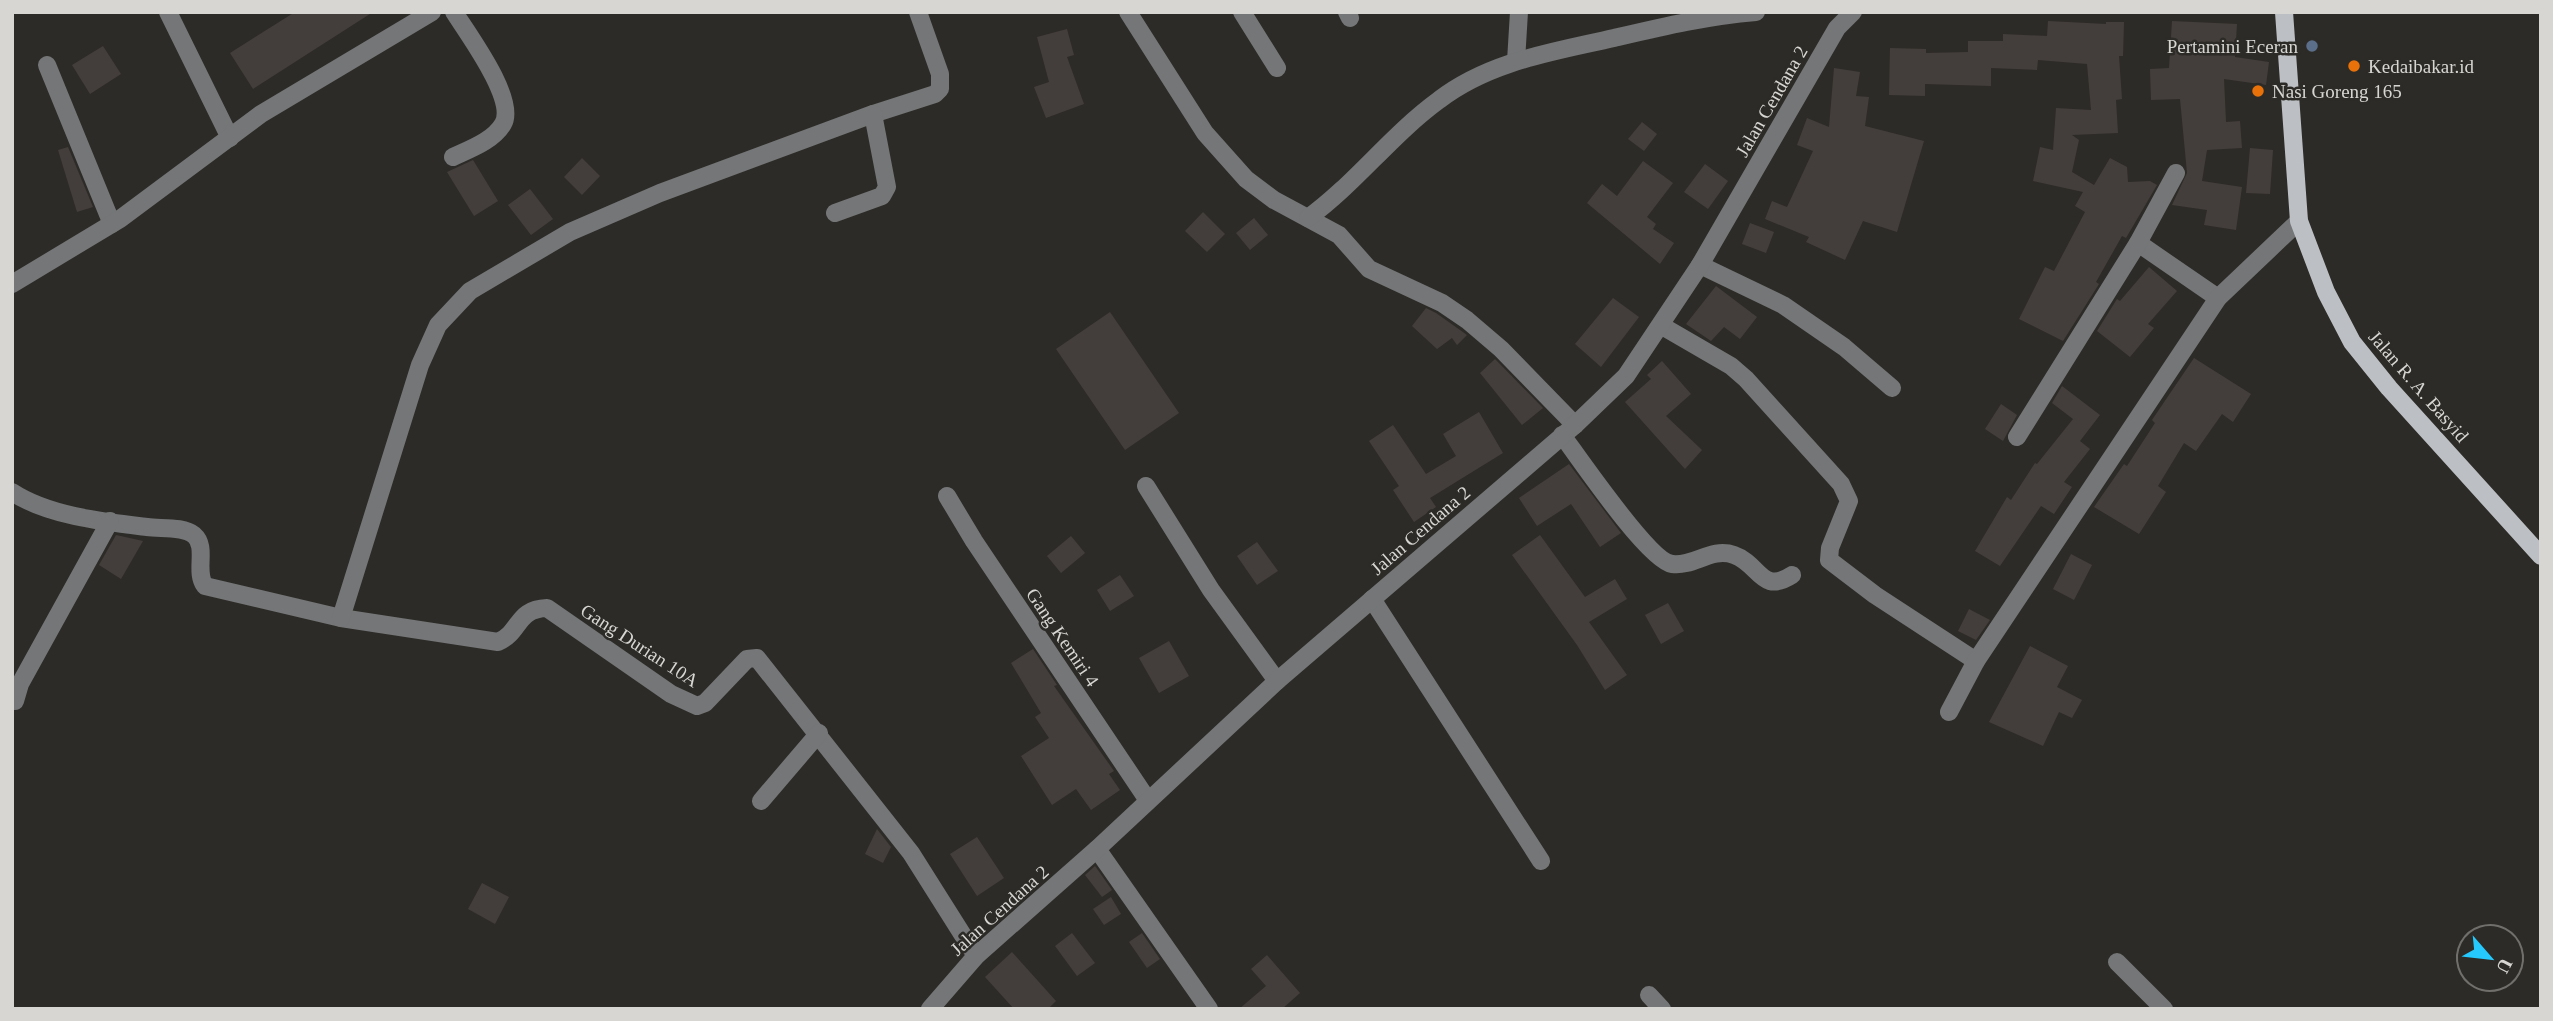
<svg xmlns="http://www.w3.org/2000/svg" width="2553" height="1021" font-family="'Times New Roman',serif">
	<rect width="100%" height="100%" fill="#2d2b27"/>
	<g fill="#433e3b">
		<path d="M295,12H373L253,89L230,53Z"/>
		<path d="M2048,21L2106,24V22H2124L2123,56H2119L2122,99L2116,100L2118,133L2072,135L2079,140L2072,172L2094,185L2110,158L2127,167L2128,182L2150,181L2157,185L2126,238L2122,236L2096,282L2099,284L2063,341L2019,319L2045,267L2054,271L2085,212L2075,206L2083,192L2033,181L2040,147L2053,150L2056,108L2091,110L2087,64L2038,60L2037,70L1991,68V86L1925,84V96L1889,95L1890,48L1926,49V53L1968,52V41H2003V34L2047,36Z"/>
		<path d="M2172,21L2237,24L2235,57L2269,62L2266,85L2224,79L2226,122L2240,121L2242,148L2207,150L2202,181L2242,187L2236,230L2204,225L2207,210L2172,205L2187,173L2180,99L2151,100L2150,69L2169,68Z"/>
		<path d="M1067,29L1074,55L1067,57L1084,104L1046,118L1034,87L1049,82L1037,37Z"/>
		<path d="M103,46L121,74L90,94L72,65Z"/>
		<path d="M1834,68L1860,72L1856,96L1869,97L1865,126L1924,141L1897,232L1863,221L1845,260L1806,242L1809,237L1765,219L1772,201L1787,207L1813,151L1797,145L1807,118L1829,127Z"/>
		<path d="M1642,122L1657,134L1644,151L1628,139Z"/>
		<path d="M68,147L93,207L77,212L58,150Z"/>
		<path d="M2250,148L2273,150L2270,194L2246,193Z"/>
		<path d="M582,158L600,176L582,195L564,177Z"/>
		<path d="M473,160L498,201L474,216L447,172Z"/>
		<path d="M1643,161L1673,183L1647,217L1656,224L1653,229L1674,243L1660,264L1587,203L1602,184L1617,196Z"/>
		<path d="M1705,164L1728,181L1708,209L1684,192Z"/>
		<path d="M530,189L553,219L531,235L508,205Z"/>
		<path d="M1203,212L1225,234L1207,252L1185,231Z"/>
		<path d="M1254,218L1268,235L1250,250L1236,233Z"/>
		<path d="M1750,223L1774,232L1766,253L1742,244Z"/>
		<path d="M2149,267L2177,291L2148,324L2154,328L2130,357L2097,331L2117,299L2120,301Z"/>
		<path d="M1716,286L1757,317L1740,339L1724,327L1711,341L1686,324Z"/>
		<path d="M1613,298L1639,317L1601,367L1575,344Z"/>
		<path d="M1426,308L1436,313L1467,335L1457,345L1452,338L1437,349L1412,326Z"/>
		<path d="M1110,312L1179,413L1125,450L1056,349Z"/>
		<path d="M2194,358L2251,394L2233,422L2222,414L2196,451L2184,443L2158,486L2166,492L2139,534L2094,507L2124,464L2127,466L2155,423L2152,420Z"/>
		<path d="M1495,359L1543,408L1522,425L1480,373Z"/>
		<path d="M1662,361L1691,394L1666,416L1702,450L1685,469L1625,402L1651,379L1647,375Z"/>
		<path d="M2062,386L2100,415L2080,441L2090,449L2064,482L2072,487L2054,514L2041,506L2000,566L1975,551L2007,497L2011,500L2035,463L2037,464L2073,419L2052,403Z"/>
		<path d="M2001,404L2017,415L2003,441L1985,429Z"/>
		<path d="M1479,412L1503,453L1430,498L1436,507L1414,522L1393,490L1399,486L1369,441L1393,425L1426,474L1456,456L1443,434Z"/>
		<path d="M1569,464L1621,533L1600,547L1571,504L1537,526L1519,498Z"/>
		<path d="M116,535L143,541L121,579L99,565Z"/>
		<path d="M1540,535L1585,597L1615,579L1627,599L1589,622L1627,675L1605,690L1577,645L1512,555Z"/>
		<path d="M1071,536L1085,553L1061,573L1047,556Z"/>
		<path d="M1257,542L1278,571L1257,585L1237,556Z"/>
		<path d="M2071,554L2092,565L2074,600L2053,589Z"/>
		<path d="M1120,575L1134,596L1110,611L1097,590Z"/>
		<path d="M1668,603L1684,631L1661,644L1645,615Z"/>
		<path d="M1969,609L1990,620L1976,640L1958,631Z"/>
		<path d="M1169,641L1189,676L1159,693L1139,658Z"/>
		<path d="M2030,646L2068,666L2057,687L2082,700L2072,718L2059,712L2043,746L1989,722Z"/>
		<path d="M1033,649L1057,685L1054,686L1114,771L1109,774L1120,790L1091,810L1076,789L1052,805L1021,756L1049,738L1035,717L1041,713L1011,663Z"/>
		<path d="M877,829L891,847L883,863L865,854Z"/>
		<path d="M977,837L1004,878L977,896L950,854Z"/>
		<path d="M1095,866L1112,890L1102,897L1085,875Z"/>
		<path d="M482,883L509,897L495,924L468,909Z"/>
		<path d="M1111,897L1121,914L1104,925L1093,909Z"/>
		<path d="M1072,933L1095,963L1077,976L1055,946Z"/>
		<path d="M1142,933L1160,959L1147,968L1129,942Z"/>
		<path d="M1012,952L1056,1001L1048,1009H1014L985,977Z"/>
		<path d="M1267,955L1300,993L1282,1009H1239L1266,986L1251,969Z"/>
	</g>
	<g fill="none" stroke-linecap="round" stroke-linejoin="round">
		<g stroke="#747677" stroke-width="18">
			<path d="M168,12L230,138"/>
			<path d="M1128,12L1205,133L1246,179L1274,200L1339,235L1369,269L1442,303L1467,320L1501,349L1575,425"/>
			<path d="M1242,12L1277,68"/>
			<path d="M1347,12L1350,18"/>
			<path d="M1516,61L1519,12"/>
			<path d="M47,65L112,224"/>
			<path d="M873,114L935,94L940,89V74L918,12"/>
			<path d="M453,157C470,149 493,141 503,124C517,100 468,34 454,12"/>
			<path d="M1308,218C1356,183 1391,135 1439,100C1490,61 1553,52 1614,38C1661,27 1707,16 1756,12"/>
			<path d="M2138,243L2218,298"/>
			<path d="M1700,265L1783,305L1844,347L1892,388"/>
			<path d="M12,284L120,219L261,114L432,12"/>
			<path d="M1662,326L1731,366L1746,379L1841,484L1849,501L1830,548L1829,560L1875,595L1976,661"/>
			<path d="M1562,435C1579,458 1649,561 1672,564C1694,567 1711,547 1734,555C1760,564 1761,595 1792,575"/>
			<path d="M2017,437L2138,243L2176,173"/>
			<path d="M1146,486L1211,590L1277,681"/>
			<path d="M12,492C48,516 105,522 147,527C161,529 183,526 194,535C208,547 194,572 205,586L341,618L498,642C521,632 516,609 547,608L671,694L697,706L705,703L747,659L757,658L911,853L976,956"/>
			<path d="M947,496L974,541L1147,799"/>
			<path d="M1372,599L1541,861"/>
			<path d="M341,618L420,365L438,325L470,291L570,232L660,193L873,114L887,187L882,196L835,213"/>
			<path d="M15,701L20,684L110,521"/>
			<path d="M1949,712L1976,661L2218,298L2299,221"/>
			<path d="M761,801L819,733"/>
			<path d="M1097,849L1209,1009"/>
			<path d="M2117,962L2164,1009"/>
			<path d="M1649,995L1662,1009"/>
			<path d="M930,1009L976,956L1097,849L1277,681L1575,425L1626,376L1700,265L1837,28L1853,12"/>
		</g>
		<path stroke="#bcc0c4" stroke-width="18" d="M2284,12L2299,221L2326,292L2352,342L2389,388L2541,556"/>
	</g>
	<circle fill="#5c6f8a" stroke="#2d2b27" stroke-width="2.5" cx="2312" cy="46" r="7"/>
	<g fill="#e8710a" stroke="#2d2b27" stroke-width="2.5">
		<circle cx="2354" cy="66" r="7"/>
		<circle cx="2258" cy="91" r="7"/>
	</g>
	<g text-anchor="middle" stroke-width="5" stroke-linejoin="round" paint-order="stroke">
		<g font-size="19" fill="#d7d6d3" stroke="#2d2b27" text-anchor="start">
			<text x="2298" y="53" text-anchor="end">Pertamini Eceran</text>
			<text x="2368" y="73">Kedaibakar.id</text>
			<text x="2272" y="98">Nasi Goreng 165</text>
		</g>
		<g font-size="19" fill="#d7d6d3" stroke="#2d2b27">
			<text transform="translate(1771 101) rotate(-60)" y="7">Jalan Cendana 2</text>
			<text transform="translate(2419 386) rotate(49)" y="7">Jalan R. A. Basyid</text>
			<text transform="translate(1420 530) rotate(-41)" y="7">Jalan Cendana 2</text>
			<text transform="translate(1063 637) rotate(56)" y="7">Gang Kemiri 4</text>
			<text transform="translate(640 645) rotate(33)" y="7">Gang Durian 10A</text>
			<text transform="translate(999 910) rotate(-42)" y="7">Jalan Cendana 2</text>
		</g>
	</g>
	<rect width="2553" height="1021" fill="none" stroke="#d7d6d3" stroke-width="28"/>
	<g transform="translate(2490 958) rotate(118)"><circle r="33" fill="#2d2b27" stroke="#716f6c" stroke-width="2"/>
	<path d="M0-5L12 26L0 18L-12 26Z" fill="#25c9fe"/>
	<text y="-10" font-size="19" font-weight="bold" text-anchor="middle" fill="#d7d6d3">U</text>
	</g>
</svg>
